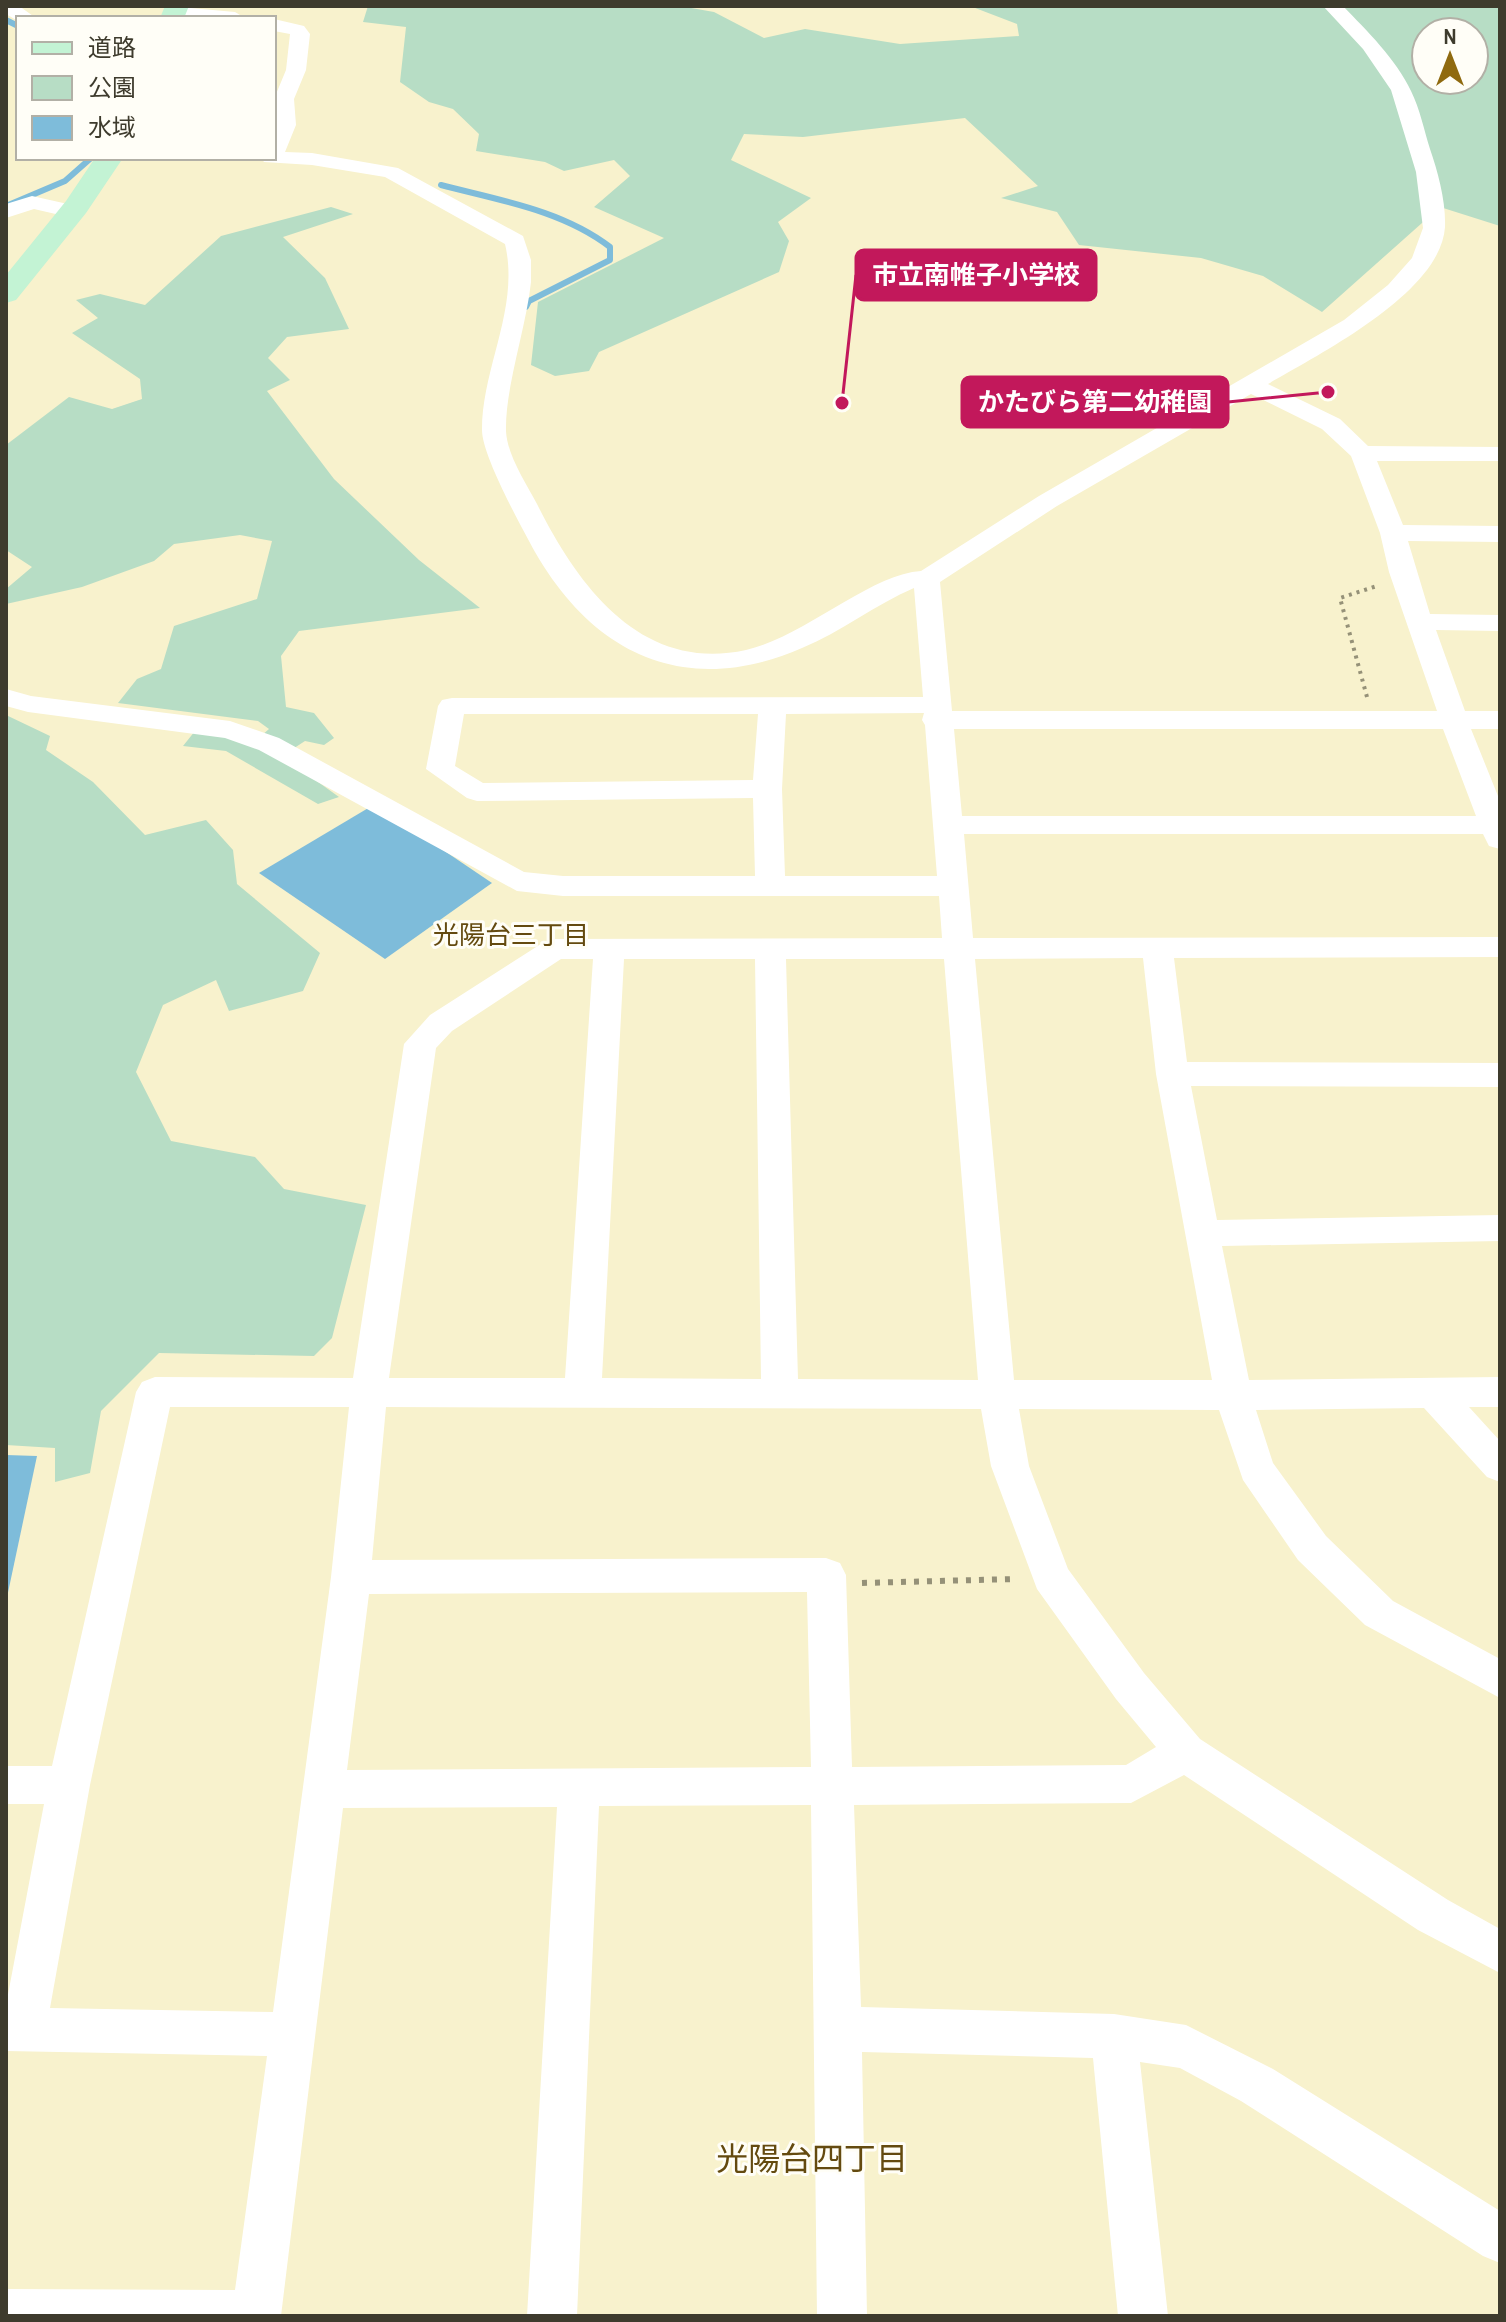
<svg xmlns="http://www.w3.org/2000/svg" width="1506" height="2322" font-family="'Archivo Narrow','Noto Sans JP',sans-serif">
	<rect width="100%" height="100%" fill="#f8f2cd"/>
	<g fill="#b7ddc5" fill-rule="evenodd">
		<path d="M368,6H680L714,12L764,38L805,29L900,44L1019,36L1017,24L970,6H1500V226L1440,207L1322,312L1263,276L1201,258L1079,245L1057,212L1001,198L1038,186L965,118L803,137L744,134L731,160L811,198L778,222L789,241L779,272L599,352L589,371L555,376L531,365L538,302L664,238L594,207L630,176L614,160L564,171L545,162L476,151L479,134L453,109L429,102L400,82L406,27L363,22ZM1426,32H1474V80H1426Z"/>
		<path d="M331,207L353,214L283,237L325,278L349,329L287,337L268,358L290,380L267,391L334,479L419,560L480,608L299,631L281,656L286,707L314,713L334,738L324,745L305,741L282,756L339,797L318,804L226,751L183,746L195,731L254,742L269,729L258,721L118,703L137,679L161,669L174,626L257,599L272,541L240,535L174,544L154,561L82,587L6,604V589L32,567L6,550V445L69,397L112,409L142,399L140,379L72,333L98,318L76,300L100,294L145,305L221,236Z"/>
		<path d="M6,715L50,736L46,750L93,782L145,835L206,820L233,850L237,884L320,953L303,991L229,1011L216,980L163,1005L136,1072L171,1141L255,1157L284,1189L366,1205L332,1338L314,1356L159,1353L101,1411L90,1473L55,1482V1448L6,1445Z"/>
	</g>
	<g fill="#7ebcda">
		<path d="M375,804L492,883L385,959L259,873Z"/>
		<path d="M6,1455L37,1456L6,1602Z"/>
	</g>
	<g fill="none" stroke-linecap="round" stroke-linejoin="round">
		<g stroke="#7ebcda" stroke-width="6">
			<path d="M6,20L18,26"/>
			<path d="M441,185C498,200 562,210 610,247V260L529,301L526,307H517"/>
			<path d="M6,206L65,181L91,158"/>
		</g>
		<path stroke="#959178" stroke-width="4" stroke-dasharray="3 5" stroke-linecap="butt" d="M1367,697L1340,598L1377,586"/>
		<path stroke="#959178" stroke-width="6" stroke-dasharray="5 8" stroke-linecap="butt" d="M862,1583L1015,1579"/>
		<g fill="#fff" fill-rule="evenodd">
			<path d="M6,6H19L36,18H18V21L6,14Z"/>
			<path d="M168,6L235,12L245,18L175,16L168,14Z"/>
			<path d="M1323,6H1343C1367,31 1396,59 1411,91C1420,109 1424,130 1430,149C1438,172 1446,202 1445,227C1441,293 1319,354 1268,384L1340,419L1368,446L1500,447V461H1377L1403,525L1500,526V542L1408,541L1430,614L1500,615V631L1436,630L1465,711H1500V729H1471L1500,801V849L1489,846L1483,834H964L973,938L1500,937V957L1174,958L1187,1062L1500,1063V1087L1191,1086L1217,1220L1500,1215V1241L1222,1246L1249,1380L1500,1377V1407H1469L1500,1441V1482L1487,1477L1424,1408L1256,1410L1273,1463L1326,1536L1393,1601L1500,1659V1698L1365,1625L1298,1560L1243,1480L1219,1410L1019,1409L1029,1466L1068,1569L1144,1673L1200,1739L1448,1900L1500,1929V1973L1418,1930L1184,1775L1131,1803L854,1805L861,2007L1114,2014L1186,2025L1273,2069L1500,2211V2263L1483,2256L1241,2101L1180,2068L1140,2062L1168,2316H1118L1093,2058L862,2052L867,2316H817L811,1805L599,1806L577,2316H527L557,1807L343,1808L281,2316H6V2289L235,2290L267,2056L6,2051V2005L44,1804H6V1766H52L136,1392L142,1382L155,1377L353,1378L404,1044L430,1015L544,942L555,939L942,938L939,896H563L517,891L259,750L225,738L28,712L6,706V689L31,696L230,721L279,738L524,872L563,876H755L753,798L477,801L467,798L426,769L438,706L442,700L452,698L923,697L914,588C876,604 841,632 802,648C689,697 596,658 535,552C522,528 482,456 482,430C482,367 520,308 505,244L385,177L312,165L264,162L261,158H274V99L286,70L290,34L274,31V19L304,26L310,34L306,70L294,99L296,125L285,152L312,153L398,168L523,236L531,260V282C526,329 505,387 506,431C507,455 526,483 537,504C578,586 641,673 746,650C804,637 870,574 921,571L1039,496L1344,320L1388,285L1412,258L1423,228L1416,172L1391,90L1363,49ZM1251,394L1322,429L1351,456L1380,533L1389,572L1437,711H952L940,582L1057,506ZM924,713L922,720L925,725L937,876H785L782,789L786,714ZM464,714H758L753,780L483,783L455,766ZM954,729H1443L1476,816H962ZM1143,958L1156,1074L1212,1380H1014L975,959ZM561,959H593L565,1378H389L436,1048L452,1031ZM624,959H755L761,1379L602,1378ZM786,959H944L978,1380L798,1379ZM170,1407H349L331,1577L273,2012L50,2008L90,1785ZM386,1407L981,1409L991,1466L1037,1589L1116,1699L1156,1747L1126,1765L852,1767L846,1575L840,1563L826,1558L372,1560ZM807,1592L811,1767L347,1770L369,1594Z"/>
			<path d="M32,196L81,207L84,212L73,218L34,209L6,218V204Z"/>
		</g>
		<g fill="#c3f3d4" fill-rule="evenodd">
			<path d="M165,6H189L184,18H160Z"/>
			<path d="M95,158H123L86,213L16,300L6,303V275L66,201Z"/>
		</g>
	</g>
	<g text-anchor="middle" stroke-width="6" stroke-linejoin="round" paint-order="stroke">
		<g font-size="26" fill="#644a0f" stroke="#fffef7">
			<text x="511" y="944">光陽台三丁目</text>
		</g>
		<g font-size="32" fill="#644a0f" stroke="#fffef7">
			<text x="812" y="2170">光陽台四丁目</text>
		</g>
	</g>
	<path fill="none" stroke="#c2185b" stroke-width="3" d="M842 403L856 275M1328 392L1228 402"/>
	<g fill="#c2185b" stroke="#fffef7" stroke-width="3">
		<circle cx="842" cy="403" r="8"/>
		<circle cx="1328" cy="392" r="8"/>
	</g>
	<g fill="#c2185b" stroke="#c2185b" stroke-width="3">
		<rect x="856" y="250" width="240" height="50" rx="8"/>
		<rect x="962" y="377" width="266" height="50" rx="8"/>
	</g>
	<g font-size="26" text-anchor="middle" font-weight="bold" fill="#fff">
		<text x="976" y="284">市立南帷子小学校</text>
		<text x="1095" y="411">かたびら第二幼稚園</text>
	</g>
	<rect width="1506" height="2322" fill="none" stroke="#3e3b2d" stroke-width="16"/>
	<rect x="16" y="16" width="260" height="144" fill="#fffef7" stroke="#b2b0a6" stroke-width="2"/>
	<rect x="32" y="42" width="40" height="12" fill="#c3f3d4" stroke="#b2b0a6" stroke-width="2"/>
	<text x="88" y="56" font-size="24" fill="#3e3b2d">道路</text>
	<rect x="32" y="76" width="40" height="24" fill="#b7ddc5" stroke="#b2b0a6" stroke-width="2"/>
	<text x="88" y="96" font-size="24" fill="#3e3b2d">公園</text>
	<rect x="32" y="116" width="40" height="24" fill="#7ebcda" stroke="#b2b0a6" stroke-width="2"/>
	<text x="88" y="136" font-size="24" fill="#3e3b2d">水域</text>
	<g transform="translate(1450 56)"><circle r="38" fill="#fffef7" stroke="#b2b0a6" stroke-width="2"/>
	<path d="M0-6L14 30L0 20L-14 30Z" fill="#8f6a0f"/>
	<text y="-12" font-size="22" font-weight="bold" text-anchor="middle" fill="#3e3b2d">N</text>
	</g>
</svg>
